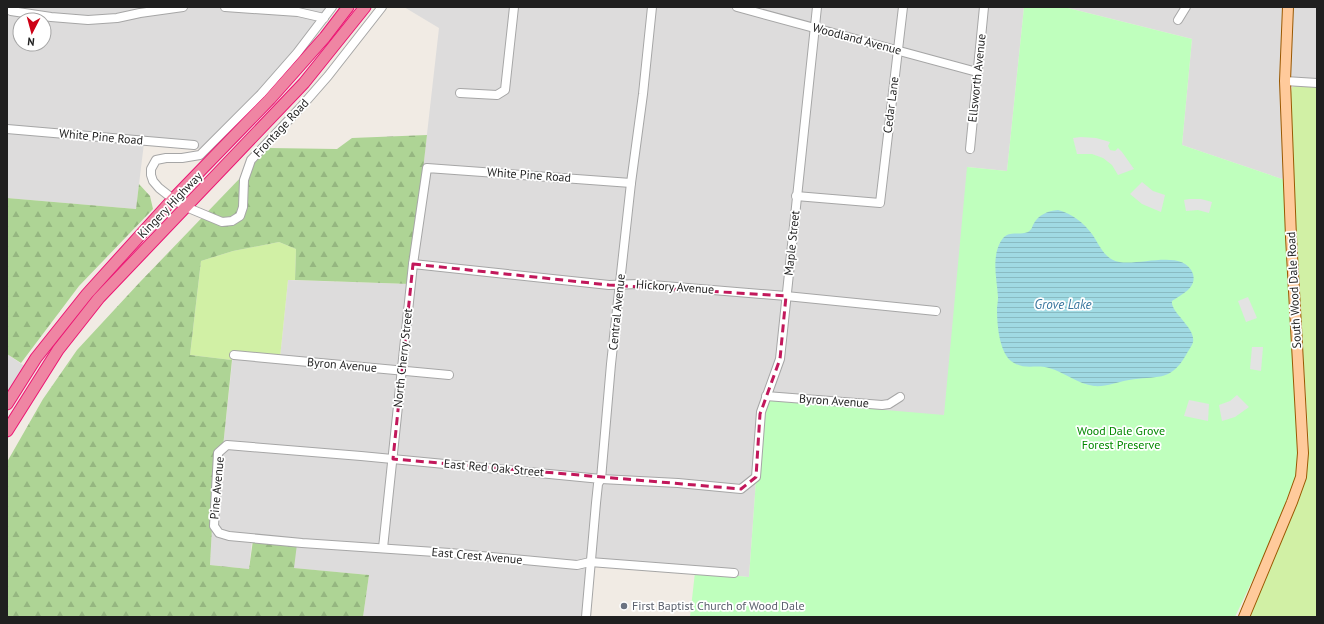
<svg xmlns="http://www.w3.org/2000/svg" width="1324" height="624" font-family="'PT Sans',sans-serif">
	<defs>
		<pattern id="forest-firs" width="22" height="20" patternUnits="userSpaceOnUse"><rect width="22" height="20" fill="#aed495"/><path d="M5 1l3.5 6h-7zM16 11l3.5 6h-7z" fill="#95b680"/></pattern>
		<pattern id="water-rules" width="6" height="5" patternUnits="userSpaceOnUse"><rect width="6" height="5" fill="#a0dae3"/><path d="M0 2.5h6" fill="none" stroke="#89bbc2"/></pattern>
	</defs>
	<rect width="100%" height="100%" fill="#f1ebe4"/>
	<g fill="#dddcdc" fill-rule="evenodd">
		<path d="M7,7H329L288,59L203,149L144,143L136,209L7,198ZM20,20H44V44H20Z"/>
		<path d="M404,7H1024L1007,171L968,167L947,410L944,415L756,480L749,577L589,561L583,617H363L369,575L293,568L296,544L252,540L249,569L210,565L216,453L223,447L233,354L280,358L288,280L410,284L439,28Z"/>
		<path d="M1064,7H1317V87L1283,83L1285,180L1182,145L1192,39Z"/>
		<path d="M7,354L26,367L7,399Z"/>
	</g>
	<g fill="#d1f0a5">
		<path d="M1296,86L1317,87V617H1247L1303,484L1307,468L1309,445L1297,257L1291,93L1292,87Z"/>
		<path d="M279,242L296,249L295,280H288L280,358L233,354L232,360L190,355L201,261L233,251Z"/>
	</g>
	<g fill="url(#forest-firs)">
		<path d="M427,135L410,284L295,280L296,249L279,242L233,251L201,261L190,355L232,360L223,447L216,453L210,565L249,569L253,540L297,544L294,568L369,575L363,617H7V462L43,399L77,350L140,282L269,148L337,149L352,138Z"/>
		<path d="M139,184L150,196L153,209L79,286L21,363L7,354V198L136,209Z"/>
	</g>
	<path fill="#bfffbd" d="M1024,7H1064L1192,39L1182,145L1285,180L1299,430L1297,473L1286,509L1235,617H690L695,572L749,577L756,480L764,415L769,400L944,415L967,167L1007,171Z"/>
	<g fill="#e3e3e3">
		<path d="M1081,137L1096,138L1110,142L1108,146L1110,150L1115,151L1118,148L1122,152L1134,169L1118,175L1112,165L1103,158L1092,154H1077L1073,138Z"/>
		<path d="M1142,182L1153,191L1165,195L1161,212L1142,204L1130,194Z"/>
		<path d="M1189,199H1201L1212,202L1209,213L1198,210L1186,211L1184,200Z"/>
		<path d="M1248,297L1257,318L1246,322L1238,301Z"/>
		<path d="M1252,347H1263L1261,371L1250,369Z"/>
		<path d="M1237,395L1249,407L1235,417L1222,421L1219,405L1230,401Z"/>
		<path d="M1189,400L1209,404L1208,421L1184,416Z"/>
	</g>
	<path fill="url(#water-rules)" d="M1058,210C1071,213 1084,223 1092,234C1099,244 1102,254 1113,260C1132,270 1183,246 1193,274C1197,288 1181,295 1172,301C1170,312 1196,328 1193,342C1192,346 1188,351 1186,355C1170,383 1156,375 1129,380C1117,382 1106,387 1094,386C1078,384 1064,372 1049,368C1035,364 1024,371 1011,361C999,351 997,324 997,309C997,305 998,302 998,297C997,279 991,258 1001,241C1008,229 1018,236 1028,232C1031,230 1032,228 1033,225C1038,215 1047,211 1058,210Z"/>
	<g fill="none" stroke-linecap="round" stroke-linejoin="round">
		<g stroke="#a6a6a6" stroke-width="10">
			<g id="minor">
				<path d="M225,7L298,12L324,18"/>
				<path d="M332,7L297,53L261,94L200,155L182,158H166L156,160L151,169V175L153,181L159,188L173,199L186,207L222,222L232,221L240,216L243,207L244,180L251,160L300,108L328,76L382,7"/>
				<path d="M737,7L977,72"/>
				<path d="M11,11L51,17L88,20L117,18L140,13L183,7"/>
				<path d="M1178,20L1186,7"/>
				<path d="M1285,81L1317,83"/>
				<path d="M460,93L497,95L505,90L514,7"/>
				<path d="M7,129L194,145"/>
				<path d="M970,149L984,7"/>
				<path d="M796,196L880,203L903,7"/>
				<path d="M413,264L609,285L640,284L786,296L936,311"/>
				<path d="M234,355L449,375"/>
				<path d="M766,396L882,405L889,404L900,397"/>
				<path d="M383,548L413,264L427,168L631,183"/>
				<path d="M734,573L590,562L577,565L450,553L302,543L229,536L219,533L214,526L218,453L227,445L361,456L601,479L678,483L741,489L756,477L761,412L780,359L817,7"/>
				<path d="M586,617L596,503L598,484L601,479L611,364L631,183L643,94L652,7"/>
			</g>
		</g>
		<g stroke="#9a5800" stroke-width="12">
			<path id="major" d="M1244,617L1292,502L1301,477L1303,453L1291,237L1285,81L1288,7"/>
		</g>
		<g stroke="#ec1473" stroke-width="13">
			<g id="highway">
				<path d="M7,404L36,358L87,294L173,199L270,99L325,37L348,7"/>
				<path d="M7,431L58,350L99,298L304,83L365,7"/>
			</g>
		</g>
		<use href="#minor" stroke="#fff" stroke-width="8"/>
		<use href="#major" stroke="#ffca9b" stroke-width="10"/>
		<use href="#highway" stroke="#ef85a3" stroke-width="11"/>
	</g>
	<path fill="none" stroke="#c2185b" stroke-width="3" stroke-dasharray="8 5" stroke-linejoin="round" d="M413,264L609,285L786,296L780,359L760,414L756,477L741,489L393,459Z"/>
	<circle fill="#6b7280" stroke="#fff" stroke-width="1.5" cx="624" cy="606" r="4"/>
	<g text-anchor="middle" stroke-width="3.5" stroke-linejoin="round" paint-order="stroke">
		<g font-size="12" fill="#1f1f1f" stroke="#fff">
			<text transform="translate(857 39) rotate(15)" y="4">Woodland Avenue</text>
			<text transform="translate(977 78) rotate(-84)" y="4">Ellsworth Avenue</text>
			<text transform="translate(891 105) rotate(-83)" y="4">Cedar Lane</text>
			<text transform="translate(281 128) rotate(-47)" y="4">Frontage Road</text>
			<text transform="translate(101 137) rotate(5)" y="4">White Pine Road</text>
			<text transform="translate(529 175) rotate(4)" y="4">White Pine Road</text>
			<text transform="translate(170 205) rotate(-46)" y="4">Kingery Highway</text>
			<text transform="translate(792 243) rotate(-84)" y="4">Maple Street</text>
			<text transform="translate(675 287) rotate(4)" y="4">Hickory Avenue</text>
			<text transform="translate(1294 290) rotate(-93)" y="4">South Wood Dale Road</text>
			<text transform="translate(617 312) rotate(-84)" y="4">Central Avenue</text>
			<text transform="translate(403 358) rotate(-84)" y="4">North Cherry Street</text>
			<text transform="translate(342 365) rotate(5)" y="4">Byron Avenue</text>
			<text transform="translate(834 401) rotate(4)" y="4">Byron Avenue</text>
			<text transform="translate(494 468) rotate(5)" y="4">East Red Oak Street</text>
			<text transform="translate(217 488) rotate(-85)" y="4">Pine Avenue</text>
			<text transform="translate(477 556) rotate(5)" y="4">East Crest Avenue</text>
		</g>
		<g font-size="12" fill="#038901" stroke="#fff">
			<text x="1121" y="435">Wood Dale Grove<tspan x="1121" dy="14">Forest Preserve</tspan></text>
		</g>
		<g font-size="12" fill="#5b616d" stroke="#fff" text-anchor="start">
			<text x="632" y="610">First Baptist Church of Wood Dale</text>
		</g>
		<g font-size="13" font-style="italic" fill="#3a779f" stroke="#fff">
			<text x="1063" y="309">Grove Lake</text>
		</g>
	</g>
	<rect width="1324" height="624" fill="none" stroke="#1f1f1f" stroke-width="16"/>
	<g transform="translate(32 32) rotate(186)"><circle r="19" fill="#ffffff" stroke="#a5a5a5"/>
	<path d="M0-3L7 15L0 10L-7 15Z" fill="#ce0015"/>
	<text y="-6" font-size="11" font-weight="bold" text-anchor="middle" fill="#1f1f1f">N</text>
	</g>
</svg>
